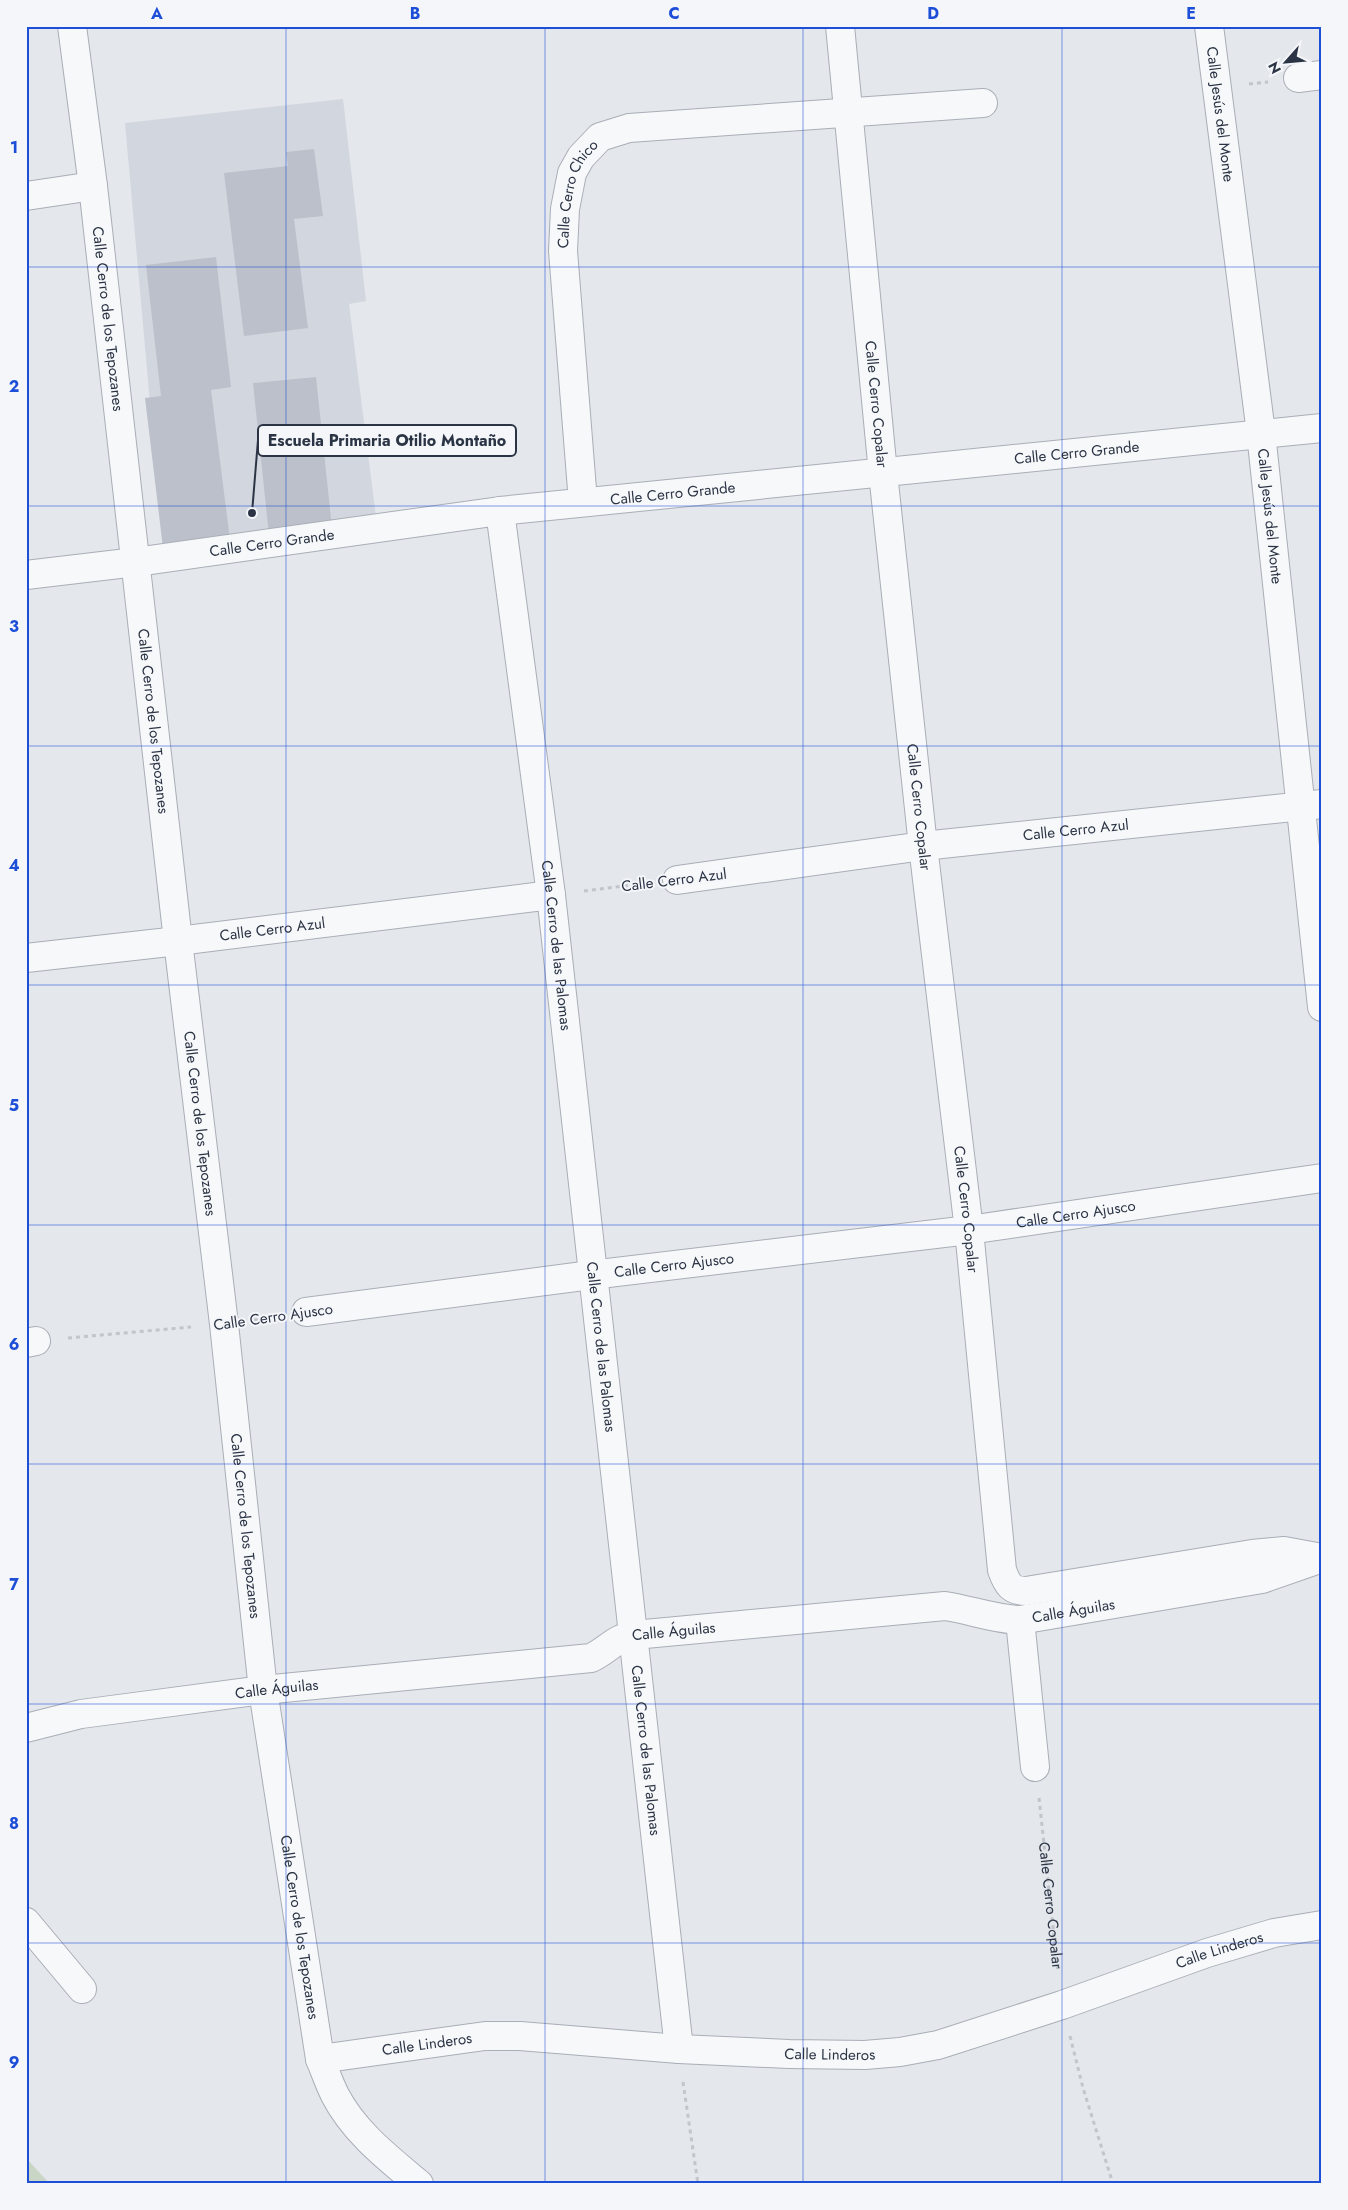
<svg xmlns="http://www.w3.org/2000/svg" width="1348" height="2210" font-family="Jost,sans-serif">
	<rect width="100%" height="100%" fill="#e4e7ec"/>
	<path fill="#d2d6de" d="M343,99L366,301L349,304L377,525L163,548L125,123Z"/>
	<path fill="#c9d6c5" d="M26,2158L50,2184H26Z"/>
	<g fill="#bbc0ca">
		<path d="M314,149L323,216L294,219L308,328L244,336L224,173L288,166L286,152Z"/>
		<path d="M216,257L231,387L211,390L230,540L163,548L145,398L161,396L146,265Z"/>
		<path d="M316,377L332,528L269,535L253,383Z"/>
	</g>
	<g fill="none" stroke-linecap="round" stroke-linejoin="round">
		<g stroke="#a9aeb7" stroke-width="30">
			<g id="minor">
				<path id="s2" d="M72,26L93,186L178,941L224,1324L263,1690L320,2059C325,2071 329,2083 335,2095C354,2132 388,2158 419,2184"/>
				<path id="s3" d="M840,26L883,473L923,846L969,1230L1002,1570C1007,1584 1011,1591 1026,1591L1252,1554L1284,1551L1322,1558"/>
				<path id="s4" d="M1209,26L1261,433L1322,1007"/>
				<path d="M1298,78L1322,75"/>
				<path d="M26,196L93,186"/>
				<path id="s5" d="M583,502L563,251L565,209L572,173L581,157L600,137L629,128L983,103"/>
				<path id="s6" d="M500,511L551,895L679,2049"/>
				<path id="s7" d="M26,575L136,562L500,511L1322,428"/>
				<path id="s8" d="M677,880L923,846L1322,804"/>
				<path id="s9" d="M26,958L178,941L551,895"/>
				<path id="s10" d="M306,1312L591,1275L969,1230L1322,1178"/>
				<path d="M26,1343L36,1341"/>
				<path d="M1020,1620L1035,1767"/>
				<path id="s11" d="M26,1728L81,1714L263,1690L591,1658C608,1650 615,1638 634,1635L945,1606C972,1610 992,1619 1020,1620L1262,1579L1322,1558"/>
				<path d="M26,1922L82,1989"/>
				<path id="s12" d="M320,2059L485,2036H520L679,2049L789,2054L865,2055L900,2052L938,2045L1062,2005L1207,1953L1274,1933L1322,1925"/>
			</g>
		</g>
		<g stroke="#c2c5cb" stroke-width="3" stroke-dasharray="4 4" stroke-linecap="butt">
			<path d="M1249,84L1268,82"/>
			<path d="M584,891L647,883"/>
			<path d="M254,1320L276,1317"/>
			<path d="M68,1338L191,1327"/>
			<path id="s1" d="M1039,1798L1058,1973"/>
			<path d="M1070,2036L1083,2088L1113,2184"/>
			<path d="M683,2082L698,2184"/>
		</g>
		<use href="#minor" stroke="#f7f8fa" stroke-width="28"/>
	</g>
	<path fill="none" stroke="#1d4ed8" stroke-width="1" stroke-opacity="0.55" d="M286,26V2184M545,26V2184M803,26V2184M1062,26V2184M26,267H1322M26,506H1322M26,746H1322M26,985H1322M26,1225H1322M26,1464H1322M26,1704H1322M26,1943H1322"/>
	<g text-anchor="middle" stroke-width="4" stroke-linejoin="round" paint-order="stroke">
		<g font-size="15" fill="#2b3445" stroke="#f4f6f9">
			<text dy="5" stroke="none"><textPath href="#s4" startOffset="89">Calle Jesús del Monte</textPath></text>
			<text dy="5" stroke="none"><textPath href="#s5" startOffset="312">Calle Cerro Chico</textPath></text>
			<text dy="5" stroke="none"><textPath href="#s2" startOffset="295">Calle Cerro de los Tepozanes</textPath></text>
			<text dy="5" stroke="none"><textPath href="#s3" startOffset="380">Calle Cerro Copalar</textPath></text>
			<text dy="5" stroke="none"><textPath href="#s7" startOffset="1058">Calle Cerro Grande</textPath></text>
			<text dy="5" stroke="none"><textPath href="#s7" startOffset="652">Calle Cerro Grande</textPath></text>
			<text dy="5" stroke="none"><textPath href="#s4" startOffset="494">Calle Jesús del Monte</textPath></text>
			<text dy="5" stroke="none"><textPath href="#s7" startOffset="248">Calle Cerro Grande</textPath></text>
			<text dy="5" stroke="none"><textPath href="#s2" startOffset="700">Calle Cerro de los Tepozanes</textPath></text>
			<text dy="5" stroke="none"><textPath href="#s3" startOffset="785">Calle Cerro Copalar</textPath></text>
			<text dy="5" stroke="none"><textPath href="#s8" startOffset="402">Calle Cerro Azul</textPath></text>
			<text transform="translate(674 880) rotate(-7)" y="5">Calle Cerro Azul</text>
			<text dy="5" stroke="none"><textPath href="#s9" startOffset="248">Calle Cerro Azul</textPath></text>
			<text dy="5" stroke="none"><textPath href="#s6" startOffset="438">Calle Cerro de las Palomas</textPath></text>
			<text dy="5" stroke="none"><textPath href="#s2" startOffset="1105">Calle Cerro de los Tepozanes</textPath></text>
			<text dy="5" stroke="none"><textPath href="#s3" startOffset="1190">Calle Cerro Copalar</textPath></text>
			<text dy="5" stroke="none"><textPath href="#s10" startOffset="776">Calle Cerro Ajusco</textPath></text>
			<text dy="5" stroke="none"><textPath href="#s10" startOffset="371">Calle Cerro Ajusco</textPath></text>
			<text transform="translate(273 1317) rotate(-8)" y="5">Calle Cerro Ajusco</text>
			<text dy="5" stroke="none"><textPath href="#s6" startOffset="842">Calle Cerro de las Palomas</textPath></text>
			<text dy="5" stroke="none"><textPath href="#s2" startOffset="1510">Calle Cerro de los Tepozanes</textPath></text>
			<text dy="5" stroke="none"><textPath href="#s11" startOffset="1062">Calle Águilas</textPath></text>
			<text dy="5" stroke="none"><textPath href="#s11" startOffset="659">Calle Águilas</textPath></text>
			<text dy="5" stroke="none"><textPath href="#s11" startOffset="254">Calle Águilas</textPath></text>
			<text dy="5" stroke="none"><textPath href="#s6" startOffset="1248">Calle Cerro de las Palomas</textPath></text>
			<text dy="5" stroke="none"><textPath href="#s1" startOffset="108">Calle Cerro Copalar</textPath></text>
			<text dy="5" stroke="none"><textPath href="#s2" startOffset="1915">Calle Cerro de los Tepozanes</textPath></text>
			<text dy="5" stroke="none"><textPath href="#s12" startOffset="918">Calle Linderos</textPath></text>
			<text dy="5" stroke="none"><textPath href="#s12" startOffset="108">Calle Linderos</textPath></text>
			<text dy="5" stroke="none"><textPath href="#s12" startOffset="512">Calle Linderos</textPath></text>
		</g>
	</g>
	<path fill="none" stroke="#2b3445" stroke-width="2" d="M252 513L258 440"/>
	<circle fill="#2b3445" stroke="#f4f6f9" stroke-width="2" cx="252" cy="513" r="5"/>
	<rect fill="#f4f6f9" stroke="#2b3445" stroke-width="2" x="258" y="425" width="258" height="31" rx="5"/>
	<g font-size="16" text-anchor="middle" font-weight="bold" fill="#2b3445">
		<text x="387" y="446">Escuela Primaria Otilio Montaño</text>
	</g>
	<rect width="1348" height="2210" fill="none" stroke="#f4f6f9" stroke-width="55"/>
	<g transform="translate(1286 62) rotate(243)" stroke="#f4f6f9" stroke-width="4" paint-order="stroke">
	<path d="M0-4L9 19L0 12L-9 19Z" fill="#2b3445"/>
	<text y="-8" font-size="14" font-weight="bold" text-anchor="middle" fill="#2b3445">N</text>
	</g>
	<rect x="28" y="28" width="1292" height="2154" fill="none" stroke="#1d4ed8" stroke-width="2"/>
	<g font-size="16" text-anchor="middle" font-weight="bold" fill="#1d4ed8">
		<text x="157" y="19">A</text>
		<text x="415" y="19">B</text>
		<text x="674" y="19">C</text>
		<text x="933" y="19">D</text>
		<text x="1191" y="19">E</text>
		<text x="14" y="153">1</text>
		<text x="14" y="392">2</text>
		<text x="14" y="632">3</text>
		<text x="14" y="871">4</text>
		<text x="14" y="1111">5</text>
		<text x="14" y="1350">6</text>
		<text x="14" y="1590">7</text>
		<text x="14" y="1829">8</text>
		<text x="14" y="2068">9</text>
	</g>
</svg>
